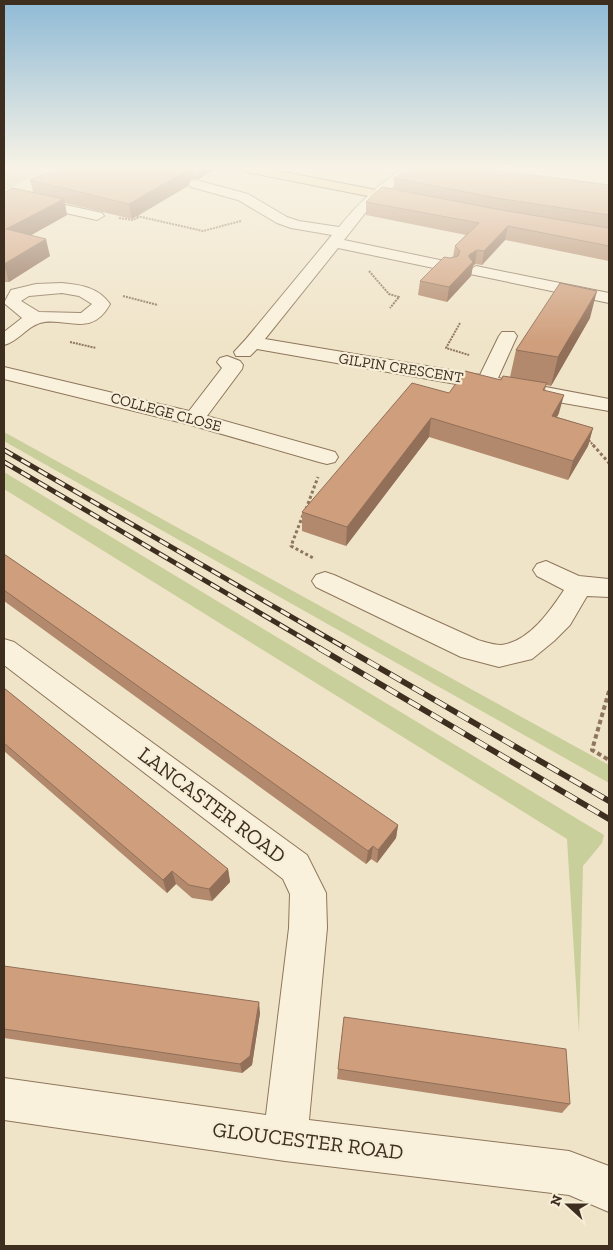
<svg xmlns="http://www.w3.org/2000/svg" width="613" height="1250" font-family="'Zilla Slab',serif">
	<rect width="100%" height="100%" fill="#f0e4c8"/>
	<g fill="#c9cf9b">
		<path d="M18,168H49L4,191V176Z"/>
		<path d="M4,432L609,765V783L9,444L4,441Z"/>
		<path d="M4,472L604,835L602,843L583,866L579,1034L567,839L4,489Z"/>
	</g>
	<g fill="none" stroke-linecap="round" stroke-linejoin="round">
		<path stroke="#ccc0a6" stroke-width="15" stroke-dasharray="15 8" stroke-linecap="butt" d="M4,180L31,168"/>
		<g stroke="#8d765c" stroke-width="2">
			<g id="minor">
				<path d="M403,168H418L390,189L366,212L344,240L454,263L456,266L454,269L448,271L338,248L265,339L480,375L499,336L502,332H514L517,336L498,378L609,399V411L257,349L250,356H236L234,352L246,339L332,235L291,228L277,223L238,200L191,187L189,184L191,181L196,180L248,194L287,217L299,221L339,227C358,203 378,185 403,168Z"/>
				<path d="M522,168H536C532,173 524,183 517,184C510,187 487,183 482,177L489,173L512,177Z"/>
				<path d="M30,197L102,213L104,216L97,220L25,204L23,201L25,198Z"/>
				<path d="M476,266L609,293V303L470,274L468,271Z"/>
				<path d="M62,283C81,285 98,287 110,304C91,339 65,316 40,323C26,327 18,342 4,345V332L22,318L4,303L11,290L36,284ZM62,293L79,296L92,304L81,313L39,312L21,301L29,296Z"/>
				<path d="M227,356L240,361L243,365L242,369L207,416L335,452L338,457L335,462L327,464L319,462L187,424L4,379V367L189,411L222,368L217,362L220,358Z"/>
				<path d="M546,561L579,576L609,579V597L587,596L570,625L554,641L532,659L499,667L461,657L316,587L312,581L316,575L325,572L334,575L478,640C485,642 494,645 501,645C529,642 550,611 564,590L537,576L533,570L537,564Z"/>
				<path d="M4,639L14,642L307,855L326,893L327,928L309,1120L569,1151L609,1166V1212L569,1195L285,1161L4,1120V1078L266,1115L289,928L290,894L283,879L4,665Z"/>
			</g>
		</g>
		<g stroke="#5b4430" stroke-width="2">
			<path id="major" d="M239,168H263L413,197L420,201L413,205L246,172Z"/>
		</g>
		<g stroke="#8d765c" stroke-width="2" stroke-dasharray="2 1" stroke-linecap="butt">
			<path d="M137,216L203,231L241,221"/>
			<path d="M119,218L133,220L139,217"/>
			<path d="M369,271L389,294L399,297L390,308"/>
			<path d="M123,296L158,305"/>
			<path d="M460,323L446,348L469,355"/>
			<path d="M70,342L96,348"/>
			<path d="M587,438L594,446"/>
		</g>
		<g stroke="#8d765c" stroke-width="3" stroke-dasharray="3 2.5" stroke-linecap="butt">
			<path d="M593,445L609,463"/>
			<path d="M306,509L318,477"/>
			<path d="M303,515L291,546L315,559"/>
		</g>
		<path stroke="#8d765c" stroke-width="4" stroke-dasharray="4.5 3" stroke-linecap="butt" d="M609,691L592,750L609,760"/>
		<use href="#minor" fill="#faf1dc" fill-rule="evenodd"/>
		<use href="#major" fill="#f3d9a0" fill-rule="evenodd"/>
		<g stroke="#3d2e20" stroke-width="5">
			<g id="rail-far1">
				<path d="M4,450L347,649"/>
				<path d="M4,462L321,649"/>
			</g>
		</g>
		<g stroke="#3d2e20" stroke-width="6">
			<g id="rail">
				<path d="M319,648L609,819"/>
				<path d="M345,648L609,801"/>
			</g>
		</g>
		<use href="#rail-far1" stroke="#f7eed8" stroke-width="3" stroke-dasharray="10" stroke-linecap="butt"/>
		<use href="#rail" stroke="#f7eed8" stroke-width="4.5" stroke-dasharray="13" stroke-linecap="butt"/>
	</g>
	<g fill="#b2896c">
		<path d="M58,168H215V169L199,179H191L188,186L132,219L65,203L67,215L31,235L50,256L9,282H4V193L33,192L30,180Z"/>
		<path d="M394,178L609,185V261L505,240L482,265L475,264L473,266L471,276L447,302L418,295L420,281L450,258L453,257L455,246L466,235L366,215V202L394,190Z"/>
		<path d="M590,318L551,386L546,385L545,391L559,413L557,417L593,428L588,446L568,480L429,437L346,546L302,531V512L449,393L510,377L516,350Z"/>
		<path d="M4,554L398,825L396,838L377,863L371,859L366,864L4,601Z"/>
		<path d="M4,688L228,869L230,882L212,901L192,898L176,884L167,893L4,751Z"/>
		<path d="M4,966L260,1013L252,1065L242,1073L4,1038Z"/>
		<path d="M344,1017L570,1104L562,1113L337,1079Z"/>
	</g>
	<g fill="#916f58">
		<path d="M188,168H190L191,179L188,186L132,219L129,204Z"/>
		<path d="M198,168H215V169L199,179Z"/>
		<path d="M64,199L67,215L10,247L6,229Z"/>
		<path d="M508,226L505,240L482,265L484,251Z"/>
		<path d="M46,239L50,256L9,282L4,264Z"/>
		<path d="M477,250L475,264L473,266L471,276L447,302L449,287L469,255Z"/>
		<path d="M597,291L590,318L551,386L558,357Z"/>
		<path d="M564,395L559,413L547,434L552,416Z"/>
		<path d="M431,418L429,437L346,546L347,527Z"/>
		<path d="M593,428L588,446L568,480L573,461Z"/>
		<path d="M398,825L396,838L377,863L378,850Z"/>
		<path d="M373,846L371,859L366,864L368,851Z"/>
		<path d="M228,869L230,882L212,901L209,889Z"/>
		<path d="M172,871L176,884L167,893L163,880Z"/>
		<path d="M259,1002L260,1013L252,1065L242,1073L240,1064Z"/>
	</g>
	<g fill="#cf9f7d" stroke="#916f58">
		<path d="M58,168H188L186,171L129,204L30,180Z"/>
		<path d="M409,168H480L609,185V215L496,198L394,178Z"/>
		<path d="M382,187L496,209L609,228V246L508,226L484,251L477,250L469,255V257L473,262L449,287L420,281L444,257L450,258L458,256L460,251L455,246L479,223L366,202Z"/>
		<path d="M12,188L64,199L6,229L46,239L4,264V193Z"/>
		<path d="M560,283L597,291L558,357L516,350Z"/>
		<path d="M465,371L501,380L503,376L547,383L543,390L564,395L552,416L593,428L573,461L431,418L347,527L302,512L412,383L449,393Z"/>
		<path d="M4,554L398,825L378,850L373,846L368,851L4,590Z"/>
		<path d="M4,688L228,869L209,889L189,885L172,871L163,880L4,743Z"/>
		<path d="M4,966L259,1002L250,1056L240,1064L4,1029Z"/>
		<path d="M344,1017L566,1049L570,1104L338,1069Z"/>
	</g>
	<linearGradient id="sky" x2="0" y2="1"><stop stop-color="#8fbad6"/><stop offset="0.49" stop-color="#f8f3e6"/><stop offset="1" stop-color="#f8f3e6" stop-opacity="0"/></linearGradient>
	<rect width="613" height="342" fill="url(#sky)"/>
	<g text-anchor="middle" stroke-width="4.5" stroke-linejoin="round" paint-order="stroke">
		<g font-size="15" fill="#3d2e20" stroke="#f7eed8">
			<text transform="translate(401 368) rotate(9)" y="5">GILPIN CRESCENT</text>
			<text transform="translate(166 412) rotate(15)" y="5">COLLEGE CLOSE</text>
		</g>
		<g font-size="21" fill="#3d2e20" stroke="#f7eed8">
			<text transform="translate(212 805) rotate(37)" y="7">LANCASTER ROAD</text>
			<text transform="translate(308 1141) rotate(7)" y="7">GLOUCESTER ROAD</text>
		</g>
	</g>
	<rect width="613" height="1250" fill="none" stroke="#3d2e20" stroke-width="10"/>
	<g transform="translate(568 1205) rotate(291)" stroke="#f7eed8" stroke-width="4" paint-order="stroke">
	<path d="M0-4L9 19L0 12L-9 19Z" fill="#3d2e20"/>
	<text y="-8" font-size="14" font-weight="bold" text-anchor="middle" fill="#3d2e20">N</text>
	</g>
</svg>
